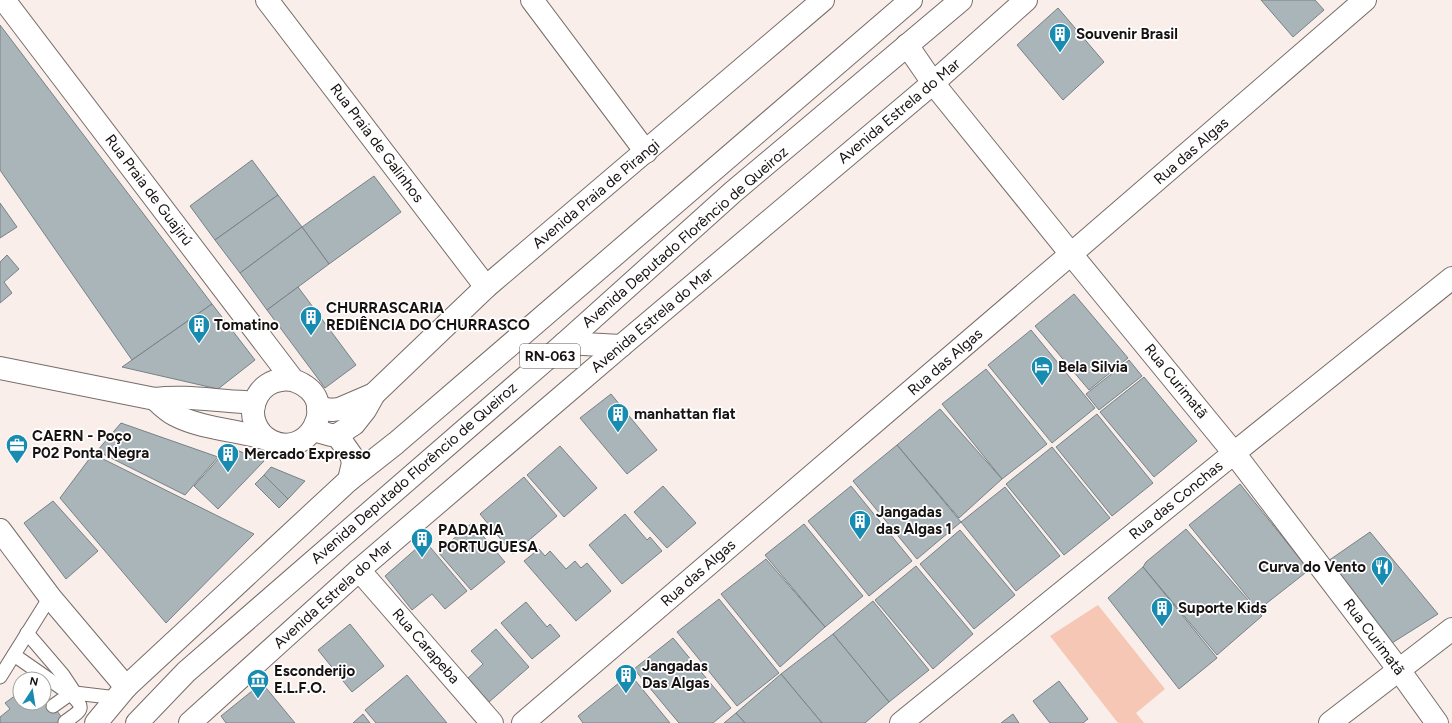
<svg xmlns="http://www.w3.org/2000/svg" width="1452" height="723" font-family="Figtree,sans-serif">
	<rect width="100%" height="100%" fill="#f9eee9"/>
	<path fill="#f7c7b5" d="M1098,605L1165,689L1136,713L1144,723H1118L1050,636Z"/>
	<g fill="#aab5ba" stroke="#778286">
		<path d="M1261,0H1315L1324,10L1293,37Z"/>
		<path d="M1058,8L1104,62L1063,100L1017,45Z"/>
		<path d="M0,25L212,304L132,360L0,170Z"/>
		<path d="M252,160L278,195L215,240L190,206Z"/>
		<path d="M374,176L401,212L329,264L302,227Z"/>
		<path d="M278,195L302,227L240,273L215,240Z"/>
		<path d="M0,203L17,227L0,238Z"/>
		<path d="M302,227L329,264L267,310L240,273Z"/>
		<path d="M7,255L19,269L4,282L12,293L0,303V262Z"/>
		<path d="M298,287L356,365L325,388L267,310Z"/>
		<path d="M1074,294L1128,358L1089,390L1035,326Z"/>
		<path d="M212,304L255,360L218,389L122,367Z"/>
		<path d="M1031,330L1095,408L1052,443L988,365Z"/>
		<path d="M1129,360L1142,376L1099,410L1086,394Z"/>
		<path d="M986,369L1047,444L1002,479L942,404Z"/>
		<path d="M1144,377L1197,441L1154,477L1100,412Z"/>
		<path d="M611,394L657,450L627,474L580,418Z"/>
		<path d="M940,409L1002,479L959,518L897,445Z"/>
		<path d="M1097,414L1153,483L1112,516L1056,447Z"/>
		<path d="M121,423L218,457L185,495L97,451Z"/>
		<path d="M897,445L961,522L917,559L853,481Z"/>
		<path d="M560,446L597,488L564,517L527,475Z"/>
		<path d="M229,447L264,461L218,509L194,486Z"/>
		<path d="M1052,447L1110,518L1064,555L1006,484Z"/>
		<path d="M93,454L254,534L166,623L60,498Z"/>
		<path d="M271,467L305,481L288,499L264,475Z"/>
		<path d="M264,475L288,499L279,508L255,484Z"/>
		<path d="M524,477L557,516L513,554L480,514Z"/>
		<path d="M1240,484L1309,570L1258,610L1189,525Z"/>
		<path d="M663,486L696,523L667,548L634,512Z"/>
		<path d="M851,486L912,561L869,596L808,521Z"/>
		<path d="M1005,487L1060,556L1016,591L961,522Z"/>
		<path d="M53,501L98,551L66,579L24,523Z"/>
		<path d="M625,514L647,540L650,537L662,551L622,584L589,545Z"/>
		<path d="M472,523L505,562L471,590L438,552Z"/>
		<path d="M804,524L863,596L825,627L765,555Z"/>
		<path d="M1186,529L1262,616L1217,655L1143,567L1146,562Z"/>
		<path d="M960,530L1015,595L974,629L920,564Z"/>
		<path d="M1370,532L1438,614L1392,643L1328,561Z"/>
		<path d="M425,541L467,591L445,609L432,594L412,610L385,576Z"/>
		<path d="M539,549L545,556L550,551L566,569L575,561L581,568L587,563L611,591L576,621L524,561Z"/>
		<path d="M766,559L825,627L780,667L721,594Z"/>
		<path d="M916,566L973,634L933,669L875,600Z"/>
		<path d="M1143,567L1217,658L1179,689L1108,598Z"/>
		<path d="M719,599L779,673L737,706L677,632Z"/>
		<path d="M873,601L929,670L889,702L833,634Z"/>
		<path d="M526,602L547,627L550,624L560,636L532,659L501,623Z"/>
		<path d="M350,624L384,666L352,692L318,650Z"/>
		<path d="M496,629L529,667L489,702L468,678L483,664L471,651Z"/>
		<path d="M833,634L889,702L865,723H822L781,674Z"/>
		<path d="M673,638L731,708L713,723H679L634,669Z"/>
		<path d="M630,674L670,723H583L578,716Z"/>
		<path d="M781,674L822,723H745L736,713Z"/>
		<path d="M407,675L447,723H376L365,710Z"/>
		<path d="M1059,681L1088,719L1083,723H1050L1033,701Z"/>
		<path d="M262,683L295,723H226L221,716Z"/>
		<path d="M20,692V703H44V694L66,723H0V717L10,709L5,703Z"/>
		<path d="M736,713L745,723H724Z"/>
		<path d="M363,714L370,723H353Z"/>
		<path d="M1013,714L1019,723H1001Z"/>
	</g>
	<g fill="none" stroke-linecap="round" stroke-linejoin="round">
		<g stroke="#776d6a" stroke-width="15">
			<g id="lane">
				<path d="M27,633L63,675L75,693"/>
				<path d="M14,655L70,694L53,706"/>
				<path d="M0,677L50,597"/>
				<path d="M65,722C81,710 87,709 70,694L75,693L117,698"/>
			</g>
		</g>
		<g stroke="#776d6a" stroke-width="24">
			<g id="street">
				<path d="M4,0L293,380C297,382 301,383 305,386C337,407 307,459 271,441C263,437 258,431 255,423C248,404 261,382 281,380C285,379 290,380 293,380"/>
				<path d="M267,0L486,287"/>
				<path d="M532,0L646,152"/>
				<path d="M907,45L933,83L1071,254L1234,453L1399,670L1437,723"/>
				<path d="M0,368L155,399C185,395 215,401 245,402L254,405"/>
				<path d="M155,399C161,405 167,411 175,415C202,429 237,430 267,439"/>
				<path d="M318,408L332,410L339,409L374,394"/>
				<path d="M313,430L331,435H337L354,424L365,410L374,394L486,287L823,0"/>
				<path d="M337,435L351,455L353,463L349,480"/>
				<path d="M0,530L50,597L126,687"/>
				<path d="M359,570L492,723"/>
				<path d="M190,723L359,570L621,346L933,83L1026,0"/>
				<path d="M523,723L1071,254L1365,0"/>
				<path d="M901,723L1234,453L1452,278"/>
				<path d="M1330,723L1452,629"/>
			</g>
		</g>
		<g stroke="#776d6a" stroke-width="24">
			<g id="primary">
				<path d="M565,343L621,346"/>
				<path d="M96,723L126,687L349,480L396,443L911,0"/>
				<path d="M137,723L186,672L565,343L733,192L961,0"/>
			</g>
		</g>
		<use href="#lane" stroke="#fff" stroke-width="13"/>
		<use href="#street" stroke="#fff" stroke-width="22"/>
		<use href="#primary" stroke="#fff" stroke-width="22"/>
	</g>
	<defs>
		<g id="building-pin" transform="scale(1.15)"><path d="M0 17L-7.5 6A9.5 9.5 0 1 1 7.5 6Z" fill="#188cb0" stroke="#fff"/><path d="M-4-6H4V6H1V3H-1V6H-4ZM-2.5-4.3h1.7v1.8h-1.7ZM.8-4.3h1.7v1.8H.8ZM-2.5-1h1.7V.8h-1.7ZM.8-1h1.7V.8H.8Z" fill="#fff"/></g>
		<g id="hotel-pin" transform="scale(1.15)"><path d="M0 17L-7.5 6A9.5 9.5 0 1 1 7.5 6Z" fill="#188cb0" stroke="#fff"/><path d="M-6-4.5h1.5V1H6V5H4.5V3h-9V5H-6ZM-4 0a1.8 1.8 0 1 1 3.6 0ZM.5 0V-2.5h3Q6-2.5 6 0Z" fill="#fff"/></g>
		<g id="office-pin" transform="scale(1.15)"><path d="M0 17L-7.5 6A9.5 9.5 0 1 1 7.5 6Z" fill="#188cb0" stroke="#fff"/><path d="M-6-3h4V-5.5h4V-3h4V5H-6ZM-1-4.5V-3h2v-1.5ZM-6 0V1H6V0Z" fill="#fff"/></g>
		<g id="restaurant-pin" transform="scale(1.15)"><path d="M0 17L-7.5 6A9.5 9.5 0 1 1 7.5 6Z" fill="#188cb0" stroke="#fff"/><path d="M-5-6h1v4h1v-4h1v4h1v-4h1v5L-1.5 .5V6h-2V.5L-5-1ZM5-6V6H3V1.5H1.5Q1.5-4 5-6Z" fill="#fff"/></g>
		<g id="museum-pin" transform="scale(1.15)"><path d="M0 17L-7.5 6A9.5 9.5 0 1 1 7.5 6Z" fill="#188cb0" stroke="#fff"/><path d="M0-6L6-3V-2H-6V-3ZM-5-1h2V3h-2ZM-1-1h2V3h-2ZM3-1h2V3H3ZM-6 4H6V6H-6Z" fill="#fff"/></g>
	</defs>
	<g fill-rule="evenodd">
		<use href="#building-pin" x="1060" y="34"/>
		<use href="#building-pin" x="311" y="317"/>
		<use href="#building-pin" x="199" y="325"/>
		<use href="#hotel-pin" x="1042" y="367"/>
		<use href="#building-pin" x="618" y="414"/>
		<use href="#office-pin" x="17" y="445"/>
		<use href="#building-pin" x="228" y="454"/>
		<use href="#building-pin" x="860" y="521"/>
		<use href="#building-pin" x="422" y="539"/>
		<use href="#restaurant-pin" x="1382" y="567"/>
		<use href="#building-pin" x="1162" y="608"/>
		<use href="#building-pin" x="626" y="675"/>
		<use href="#museum-pin" x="258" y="680"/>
	</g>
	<g text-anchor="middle" stroke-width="3.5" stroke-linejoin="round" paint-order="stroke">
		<rect fill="#fff" stroke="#5c5958" stroke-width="1" x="520" y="344" width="60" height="24" rx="3"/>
		<g font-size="14" font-weight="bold" fill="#161211">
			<text x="550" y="361">RN-063</text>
		</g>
		<g font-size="15" font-weight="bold" fill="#161211" stroke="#fff" text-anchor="start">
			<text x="1076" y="39">Souvenir Brasil</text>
			<text x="326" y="313">CHURRASCARIA<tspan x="326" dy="17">REDIÊNCIA DO CHURRASCO</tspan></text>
			<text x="214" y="330">Tomatino</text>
			<text x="1058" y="372">Bela Silvia</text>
			<text x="634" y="419">manhattan flat</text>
			<text x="32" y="441">CAERN - Poço<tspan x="32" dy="17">P02 Ponta Negra</tspan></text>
			<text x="244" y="459">Mercado Expresso</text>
			<text x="876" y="517">Jangadas<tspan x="876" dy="17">das Algas 1</tspan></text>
			<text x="438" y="535">PADARIA<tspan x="438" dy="17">PORTUGUESA</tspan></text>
			<text x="1366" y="572" text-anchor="end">Curva do Vento</text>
			<text x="1178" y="613">Suporte Kids</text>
			<text x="642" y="671">Jangadas<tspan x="642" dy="17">Das Algas</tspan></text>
			<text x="274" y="676">Esconderijo<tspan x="274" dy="17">E.L.F.O.</tspan></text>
		</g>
		<g font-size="15" fill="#161211" stroke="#fff">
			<text transform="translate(899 111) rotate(-40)" y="5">Avenida Estrela do Mar</text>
			<text transform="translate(377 143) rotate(53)" y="5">Rua Praia de Galinhos</text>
			<text transform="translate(1191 151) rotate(-41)" y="5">Rua das Algas</text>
			<text transform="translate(149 190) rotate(53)" y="5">Rua Praia de Guajirú</text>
			<text transform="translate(596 194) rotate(-40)" y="5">Avenida Praia de Pirangi</text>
			<text transform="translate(685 237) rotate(-41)" y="5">Avenida Deputado Florêncio de Queiroz</text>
			<text transform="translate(652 320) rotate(-40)" y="5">Avenida Estrela do Mar</text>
			<text transform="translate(945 362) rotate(-41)" y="5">Rua das Algas</text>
			<text transform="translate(1176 381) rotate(51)" y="5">Rua Curimatã</text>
			<text transform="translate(414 473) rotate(-41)" y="5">Avenida Deputado Florêncio de Queiroz</text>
			<text transform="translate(1176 500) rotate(-39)" y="5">Rua das Conchas</text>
			<text transform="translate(698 573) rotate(-41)" y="5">Rua das Algas</text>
			<text transform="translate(333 594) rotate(-42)" y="5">Avenida Estrela do Mar</text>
			<text transform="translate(1374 637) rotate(53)" y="5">Rua Curimatã</text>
			<text transform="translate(426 646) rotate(49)" y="5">Rua Carapeba</text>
		</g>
	</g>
	<g transform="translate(32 691) rotate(12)"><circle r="19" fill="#ffffff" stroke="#a2a0a0"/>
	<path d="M0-3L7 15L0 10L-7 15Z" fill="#188cb0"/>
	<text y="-6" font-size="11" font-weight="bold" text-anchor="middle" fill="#161211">N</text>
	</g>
</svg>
